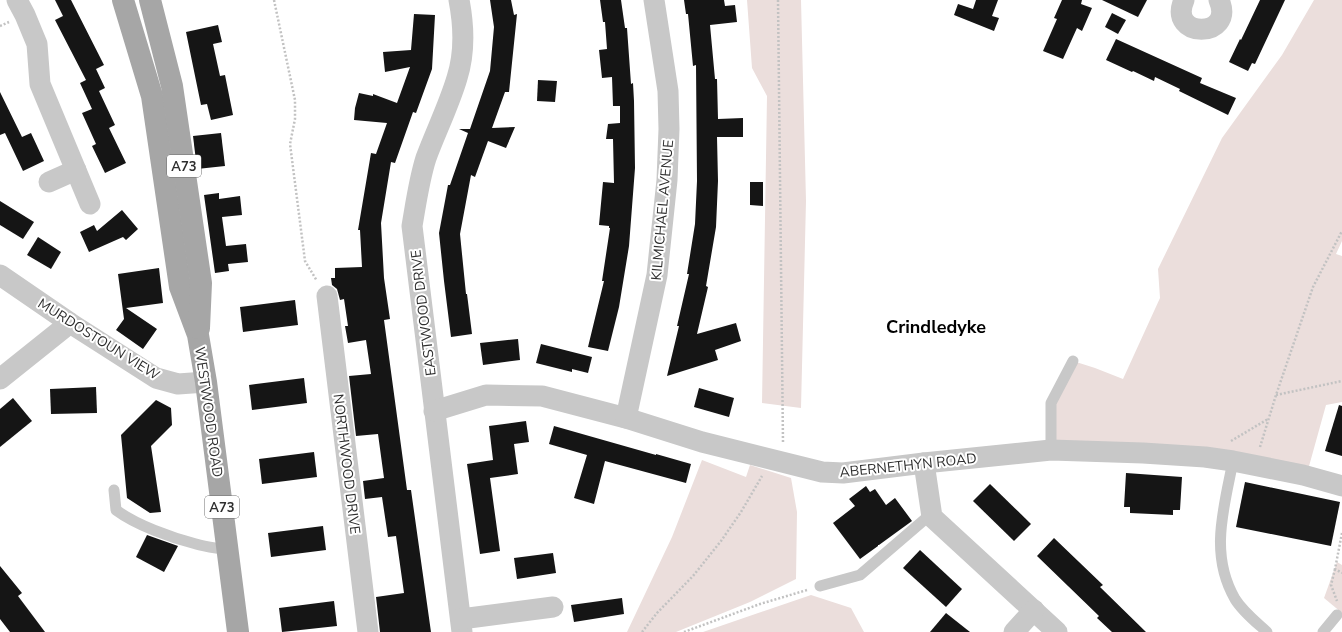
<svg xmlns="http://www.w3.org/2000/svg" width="1342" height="632" font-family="'Nunito Sans',sans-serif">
	<rect width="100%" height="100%" fill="#fff"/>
	<g fill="#ebdedc">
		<path d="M747,0H801L806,201L801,408L762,403L767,96L752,68Z"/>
		<path d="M1314,0H1342V241L1336,254L1342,256V402L1326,405L1306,477L1051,450V403L1073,361L1095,368L1123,379L1160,298L1158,269L1222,138L1282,55Z"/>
		<path d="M702,460L746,477L750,465L791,478L797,512L796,579L750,602L676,632H627L672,537Z"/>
		<path d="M1337,562L1342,565V613L1324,598Z"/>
		<path d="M811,595L851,608L864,632H703Z"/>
	</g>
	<g fill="#151515">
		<path d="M55,0H71L104,65L96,69L105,88L99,91L115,125L109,128L126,163L105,173L92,146L96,144L82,113L92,109L80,83L86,80L55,20L63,16Z"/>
		<path d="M490,0H511L514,15L517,14L509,92H505L492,128L515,127L506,148L488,141L475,177L471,175L460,234L466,294H467L472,334L451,337L444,281L439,233L448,185H450L468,133L459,129H470L490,71L494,27Z"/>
		<path d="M600,0H621L625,28H627L631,84L633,83L634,101L635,168L629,246L619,307L608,351L588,347L604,281H602L610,228H609V226L599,225L603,182L614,183L613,139H606L608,124L620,123V106H613L612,77L602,78L599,50L607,49L605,22H603Z"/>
		<path d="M684,0H724L725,6L735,5L737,22L710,25L715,79H717L718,119L743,118V137H717L718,181L716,227L706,286L708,287L697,334L736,323L741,341L715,350L718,360L667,376L679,326H677L689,274H687L695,224L697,181L696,65L693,66L688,14H686Z"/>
		<path d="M976,0H998L992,16L999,18L994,31L954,15L958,4L973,9Z"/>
		<path d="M1062,0H1082L1081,4L1092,8L1082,31L1077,28L1063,59L1043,51L1057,19L1054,18Z"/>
		<path d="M1102,0H1147L1138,17Z"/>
		<path d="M1260,0H1285L1255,64L1252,63L1248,71L1229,62L1240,39L1241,40Z"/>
		<path d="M1112,13L1126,20L1118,34L1105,27Z"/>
		<path d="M414,14L435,15L432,69L416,113L413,112L395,163L391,162L381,223L384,278L390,319L384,320L407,490H411L431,632H380L376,597L404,593L396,536L388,537L382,497L365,499L363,481L384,478L378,434L356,436L349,376L371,374L366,340L348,343L345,326H348L344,299L340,300L337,289L332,285L331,278H335V268L362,267L360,230H358L371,153L376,154L387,123L354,120L355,108L359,93L373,96V94L397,103L410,67L385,72L383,52L411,50Z"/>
		<path d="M218,25L222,42L213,44L220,76L225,75L233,115L211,120L207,104L201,105L186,32Z"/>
		<path d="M1116,39L1202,78L1200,83L1236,98L1228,115L1179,91L1180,89L1155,77L1154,81L1133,71L1132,72L1106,60Z"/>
		<path d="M538,80L557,81L555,102L537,101Z"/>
		<path d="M0,92L22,137L31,133L44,161L23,171L5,133L0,135Z"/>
		<path d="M221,133L225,166L197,169L193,136Z"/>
		<path d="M750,182H763V206L750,205Z"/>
		<path d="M219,193V199L240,196L242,215L222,217L226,246L246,244L248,262L228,264L229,271L215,273L204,195Z"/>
		<path d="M0,201L34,222L23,239L0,225Z"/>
		<path d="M122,210L138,229L126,240L123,237L89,252L80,232L94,225L97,231Z"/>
		<path d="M38,237L61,252L51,269L27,255Z"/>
		<path d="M159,268L163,303L126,308L157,329L143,349L116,330L124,319L118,274Z"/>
		<path d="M295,300L298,325L243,332L240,307Z"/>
		<path d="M518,339L520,360L483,365L480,343Z"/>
		<path d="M541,344L592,357L588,373L572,369V372L536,363Z"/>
		<path d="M304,378L307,403L252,410L249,385Z"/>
		<path d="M96,387L97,413L51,414L50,389Z"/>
		<path d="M699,388L734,398L729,417L694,407Z"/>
		<path d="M13,398L32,421L0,447V409Z"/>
		<path d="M156,400L171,408L172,425L151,446L161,512L150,513L127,498L121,435Z"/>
		<path d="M1339,405L1342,406V456L1325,451Z"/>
		<path d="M526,421L529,442L514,444L518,474L490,478L500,551L480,554L467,464L493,460L489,426Z"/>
		<path d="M554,426L656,455V454L691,464L686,483L605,461L594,504L574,498L587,455L549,444Z"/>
		<path d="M314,452L317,477L262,484L259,459Z"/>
		<path d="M1126,473L1182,477L1180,510H1173V515L1130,513V507H1124Z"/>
		<path d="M1245,482L1340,502L1331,546L1236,527Z"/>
		<path d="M990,484L1031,524L1014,541L973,501Z"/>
		<path d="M866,486L870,492L875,489L886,505L895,498L912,521L879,545H878V546L860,559L833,523L855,506L849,499Z"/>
		<path d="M323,526L326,550L271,557L268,533Z"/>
		<path d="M147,535L178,546L164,572L136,557Z"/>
		<path d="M1054,538L1103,585L1100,587L1146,632H1112L1097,618L1099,616L1037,556Z"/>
		<path d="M920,550L962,589L946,607L903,568Z"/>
		<path d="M553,553L556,573L517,579L514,558Z"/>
		<path d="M0,566L22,593L18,596L45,632H10L0,619Z"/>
		<path d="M622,598L624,614L574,622L571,605Z"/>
		<path d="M334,601L337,626L282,632L279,608Z"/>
		<path d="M946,613L970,632H930Z"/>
	</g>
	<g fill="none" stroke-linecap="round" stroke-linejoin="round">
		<g stroke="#c2c2c2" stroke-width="2.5" stroke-dasharray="2 2" stroke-linecap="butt">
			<path d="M274,0L295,100V119L290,144L305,261L317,281"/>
			<path d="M778,0L783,443"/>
			<path d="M0,26L9,22"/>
			<path d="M1276,395L1342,381"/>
			<path d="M1231,441L1268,419"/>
			<path d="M1260,447L1276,395L1313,287L1342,231"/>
			<path d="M1342,533L1335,569L1342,573"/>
			<path d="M1335,569L1331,585L1337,601"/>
			<path d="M642,632L657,613L693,576L721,541L741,512L762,476"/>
			<path d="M684,632L760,604L807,590"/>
		</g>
		<g stroke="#c8c8c8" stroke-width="11">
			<path d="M1051,450V403L1073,361"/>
			<path d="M1233,461C1224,508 1209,554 1235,599C1243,612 1256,622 1267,632"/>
			<path d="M114,490L116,510C136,525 172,538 196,544C206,547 217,548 227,550"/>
			<path d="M820,586L860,575L931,514"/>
			<path d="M1323,632L1337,615"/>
		</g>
		<g stroke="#c8c8c8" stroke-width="21">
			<path d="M17,0L25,15L37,44L40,84L90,204"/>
			<path d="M459,0C464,26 465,53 457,78C449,105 436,131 426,158C419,180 416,203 412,226L462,632"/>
			<path d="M1184,0C1167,39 1236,39 1219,0"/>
			<path d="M49,182L76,170"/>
			<path d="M0,275L70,323L156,378L178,384L206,382"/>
			<path d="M327,296L368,632"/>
			<path d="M0,379L70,323"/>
			<path d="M434,411L486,395L542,396L626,418L702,442L822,472L843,473L924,463L1051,450L1143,453L1205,457L1233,461L1303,475L1342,486"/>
			<path d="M626,418L657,275L667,180L669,129L668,91L654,0"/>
			<path d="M924,463L932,517L1057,632"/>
			<path d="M461,619L553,607"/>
			<path d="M1014,632L1034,610"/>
		</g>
		<g stroke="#a6a6a6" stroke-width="22">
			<path d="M123,0L152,96L180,287L198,335L206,382L238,632"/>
			<path d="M150,0L172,86L201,283L199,328"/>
		</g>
	</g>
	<g text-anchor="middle" stroke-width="4" stroke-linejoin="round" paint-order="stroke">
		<g fill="#fff" stroke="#6d6d6d" stroke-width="1">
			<rect x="167" y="155" width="34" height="22" rx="3"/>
			<rect x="205" y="496" width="34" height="22" rx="3"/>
		</g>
		<g font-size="13" font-weight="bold" fill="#2e2e2e">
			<text x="184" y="171">A73</text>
			<text x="222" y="512">A73</text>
		</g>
		<g font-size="14" fill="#2e2e2e" stroke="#fff">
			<text transform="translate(662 210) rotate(-85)" y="5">KILMICHAEL AVENUE</text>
			<text transform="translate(423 313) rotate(-97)" y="5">EASTWOOD DRIVE</text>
			<text transform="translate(99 339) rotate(32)" y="5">MURDOSTOUN VIEW</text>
			<text transform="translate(209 412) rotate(82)" y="5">WESTWOOD ROAD</text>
			<text transform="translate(347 464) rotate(83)" y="5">NORTHWOOD DRIVE</text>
			<text transform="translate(908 465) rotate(-6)" y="5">ABERNETHYN ROAD</text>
		</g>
		<g font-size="18" font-weight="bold" fill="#000" stroke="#fff">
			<text x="936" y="333">Crindledyke</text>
		</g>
	</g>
</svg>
